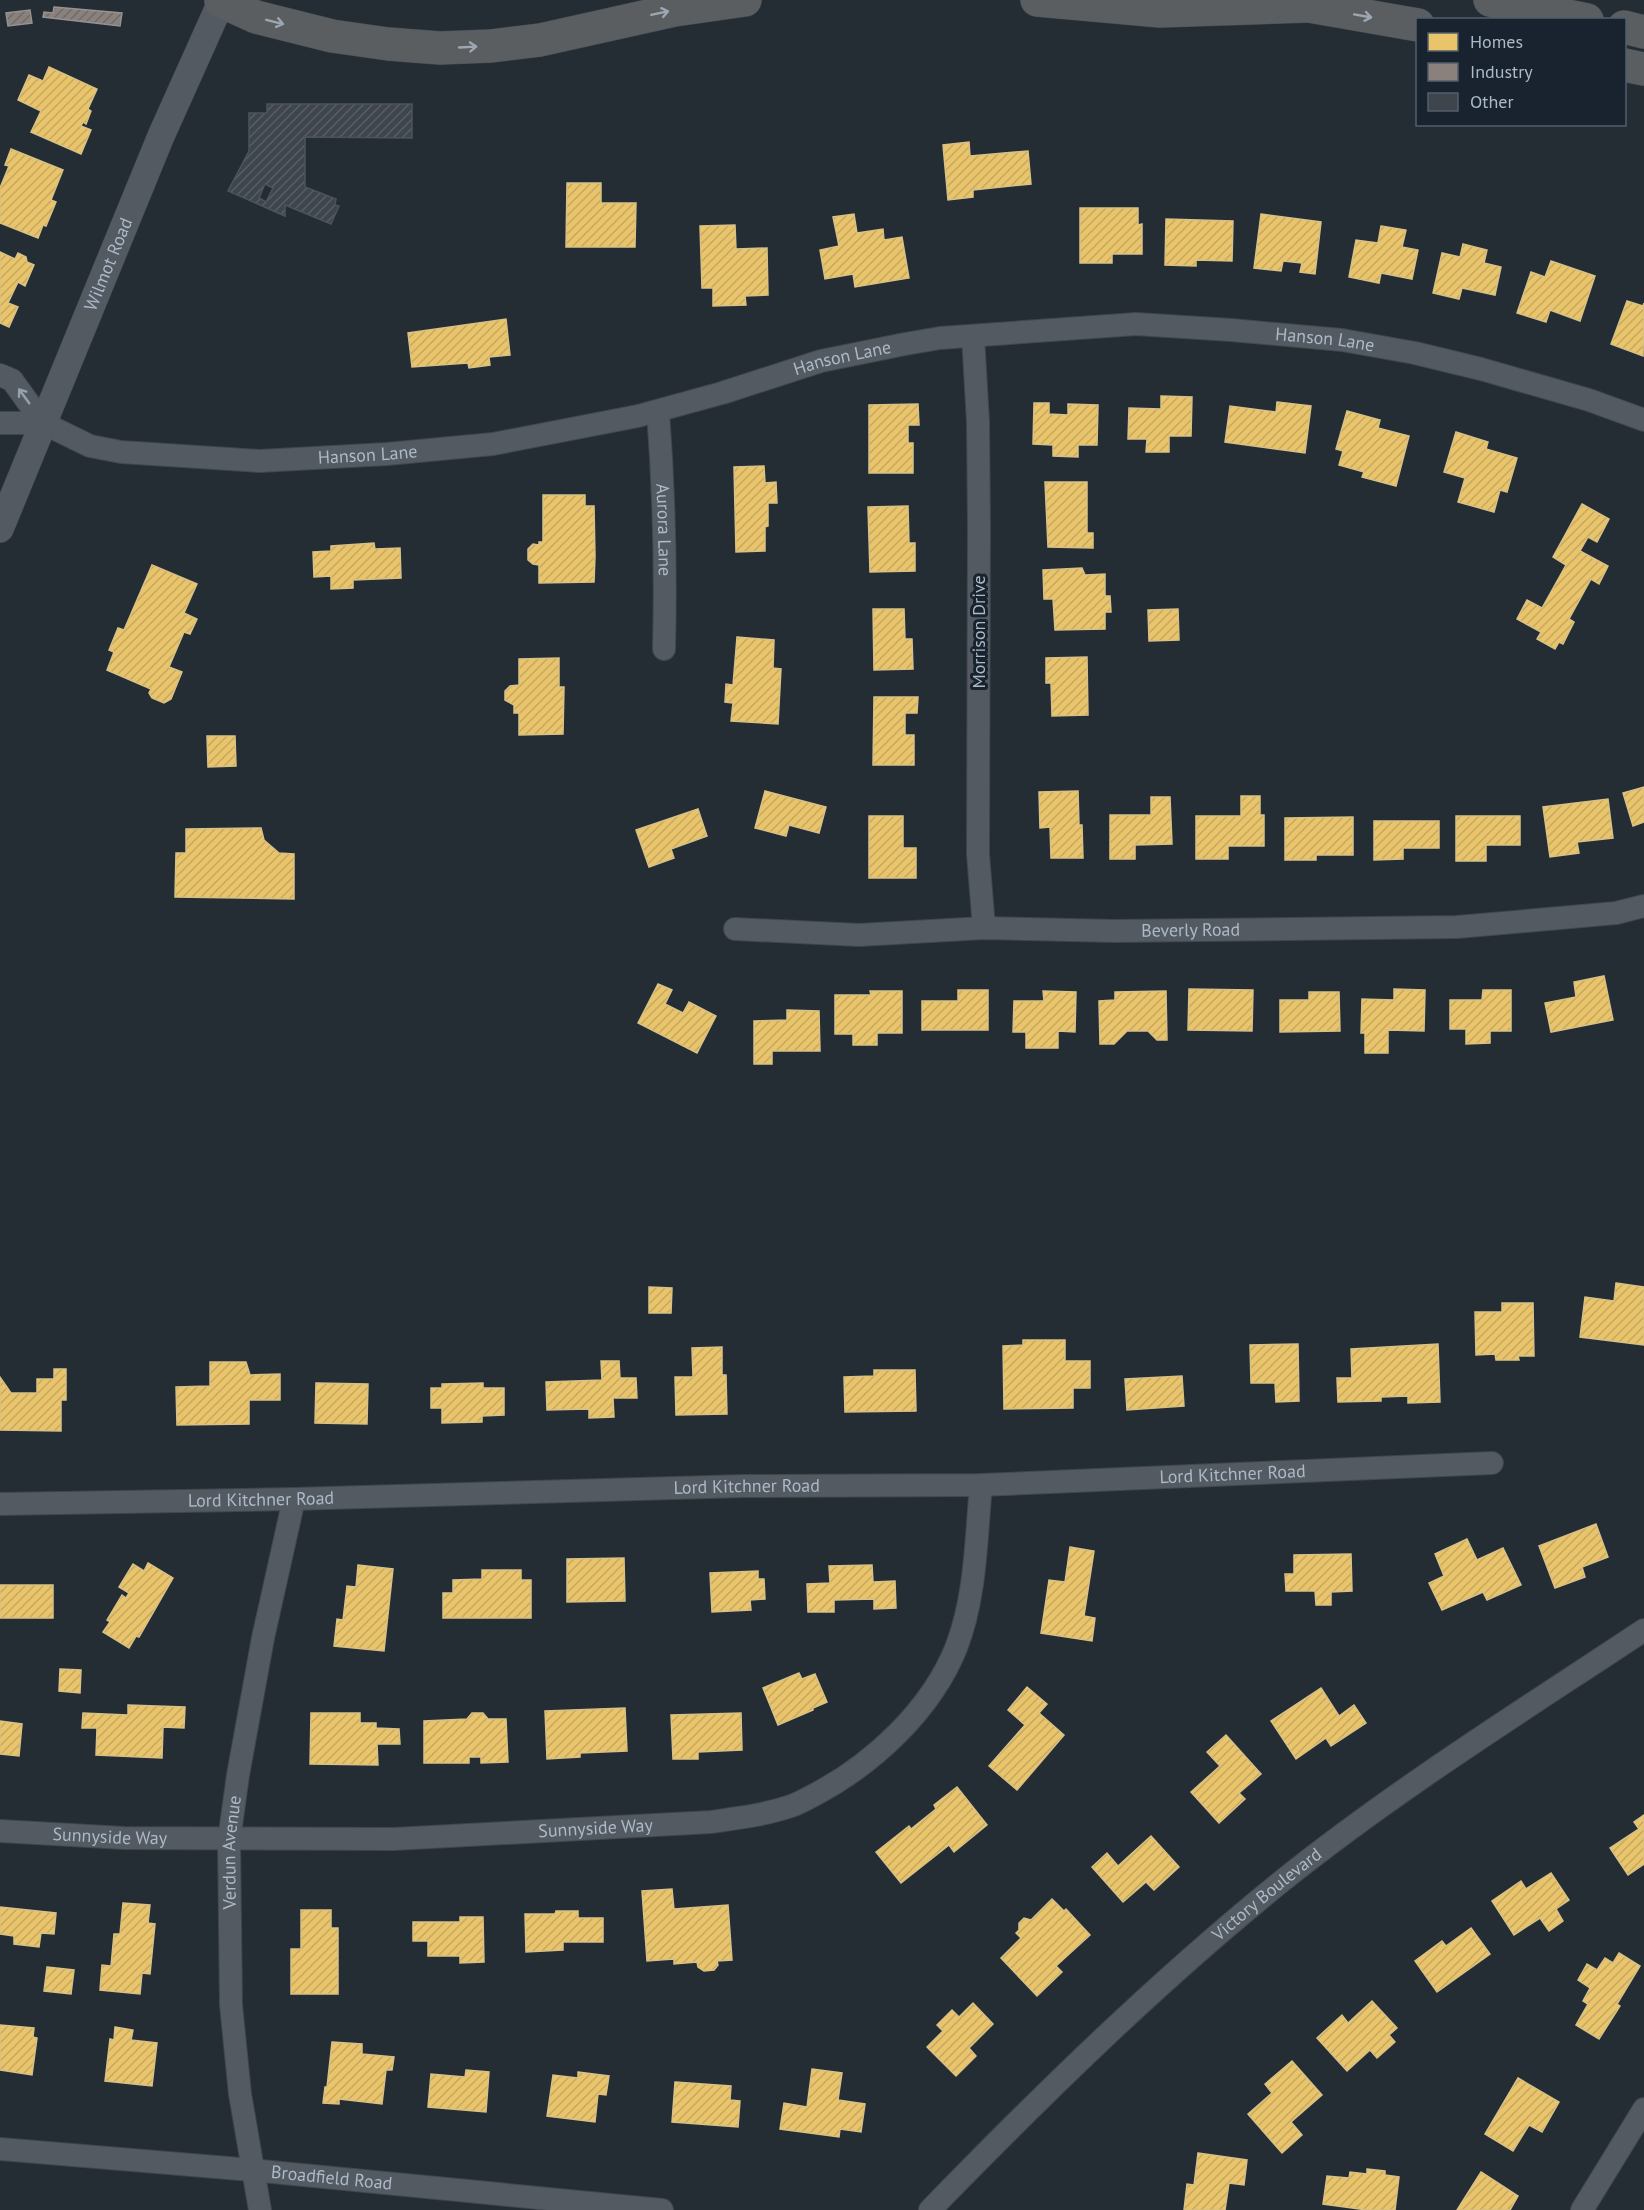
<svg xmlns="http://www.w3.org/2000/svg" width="1644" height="2210" font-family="'PT Sans',sans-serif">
	<defs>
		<pattern id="homes-hatch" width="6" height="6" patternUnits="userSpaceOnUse" patternTransform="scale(1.5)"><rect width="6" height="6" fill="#e9c46a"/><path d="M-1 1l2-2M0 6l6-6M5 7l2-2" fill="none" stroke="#c5a861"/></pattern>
		<pattern id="industry-hatch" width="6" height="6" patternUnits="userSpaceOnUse" patternTransform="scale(1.5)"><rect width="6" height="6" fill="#8a817c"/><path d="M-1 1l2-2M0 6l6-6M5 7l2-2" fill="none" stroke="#706b69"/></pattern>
		<pattern id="building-hatch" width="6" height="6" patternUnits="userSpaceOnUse" patternTransform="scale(1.5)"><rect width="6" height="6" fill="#3f454c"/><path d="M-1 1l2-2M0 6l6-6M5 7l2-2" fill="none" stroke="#585e64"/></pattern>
	</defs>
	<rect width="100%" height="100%" fill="#242c34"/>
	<g fill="url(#homes-hatch)" stroke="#d7c186" stroke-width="1.5">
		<path d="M49,67L97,89L88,109L91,111L86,124L83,122L81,126L91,130L81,154L31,132L41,111L18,100L29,75L43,81Z"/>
		<path d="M969,142L970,156L1028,151L1031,184L973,190V197L948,200L943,145Z"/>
		<path d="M11,149L63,170L51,200L56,202L46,226L43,225L38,238L0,223V188L9,166L5,165Z"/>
		<path d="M567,183H601V203H636L635,247H566Z"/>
		<path d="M1080,208H1138V225L1142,224V254H1112V263H1080Z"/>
		<path d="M854,214L857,233L883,229L884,240L902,237L909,278L855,287L853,274L825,279L820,250L839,246L833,217Z"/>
		<path d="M1261,214L1321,222L1315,274L1300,272L1302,263L1283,261L1281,271L1254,268Z"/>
		<path d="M1166,219L1233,221L1232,261L1196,260V266L1165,265Z"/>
		<path d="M735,225L736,249L767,248L768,295L745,296L746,305L713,306V288H702L700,226Z"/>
		<path d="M1381,226L1406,230L1402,247L1418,250L1412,279L1381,273L1379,283L1349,277L1356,240L1378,243Z"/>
		<path d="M1463,244L1487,250L1484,263L1501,267L1495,295L1462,288L1459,299L1433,293L1442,253L1460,257Z"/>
		<path d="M0,252L15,259L18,253L26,257L27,262L34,265L25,286L18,282L8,303L18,307L9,327L0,323Z"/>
		<path d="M1551,261L1595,276L1580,321L1550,310L1546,322L1517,313L1531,272L1545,277Z"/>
		<path d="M1627,301L1643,306L1644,303L1643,356L1611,344Z"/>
		<path d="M506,319L510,355L489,357L490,365L469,368L468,363L412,367L408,333Z"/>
		<path d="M1161,396L1192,397L1191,436H1169V452H1146L1147,439H1128L1129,408L1161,409Z"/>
		<path d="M1277,402L1311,406L1305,453L1225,442L1230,406L1276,412Z"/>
		<path d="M1034,403H1049V414L1068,415V404L1098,405L1097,445H1078V457L1053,456V445L1033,444Z"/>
		<path d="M918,404L919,425H908V443H913V473H869V405Z"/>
		<path d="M1347,411L1380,420L1378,428L1409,436L1396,486L1362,477L1364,472L1339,465L1343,451L1336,449Z"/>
		<path d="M1456,432L1488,442L1486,449L1517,458L1507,492L1500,490L1494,512L1458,502L1465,478L1444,472Z"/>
		<path d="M764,466L765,483L776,482L777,503H768V526L765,527V551L736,552L734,467Z"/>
		<path d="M1045,482H1087V533H1093V548L1048,547Z"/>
		<path d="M543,495H585V506H594L595,556L594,582L539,583V565L533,564L528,560V549L533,544L539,545V542H543Z"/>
		<path d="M1582,504L1609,519L1597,542L1588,537L1580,551L1608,566L1599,584L1591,579L1569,619L1574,622L1563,644L1559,642L1555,649L1537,639L1541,632L1517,619L1527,600L1542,608L1566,565L1553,557Z"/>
		<path d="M908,506L909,543H915V571L870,572L868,507Z"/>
		<path d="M374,543L375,549L400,548L401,578L353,580V588L331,589V576L314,577L313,552L331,551V546Z"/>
		<path d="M152,565L197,584L184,613L197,619L190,634L184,632L169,667L182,672L171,699L164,703L152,698L149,693L151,689L107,670L114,652L109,650L118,628L124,630Z"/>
		<path d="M1082,568L1085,575L1105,574V596H1110L1111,612H1105V629L1055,630L1053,599H1044L1043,570Z"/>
		<path d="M873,609H904L905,639H912L913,669L874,670Z"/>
		<path d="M1178,609L1179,640L1149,641L1148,610Z"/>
		<path d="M737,637L774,640L773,668L781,669L778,724L731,721L733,703L725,702L726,684L733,685Z"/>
		<path d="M1087,657L1088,715L1052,716L1051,683H1046V658Z"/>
		<path d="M559,658V687H564L563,734L519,735V713H514V705L505,700V691L510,686L519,685V659Z"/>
		<path d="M874,697H918L917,713H905V735H914V765H873Z"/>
		<path d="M207,736H235L236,766L208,767Z"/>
		<path d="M1644,787V822L1633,826L1623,793Z"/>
		<path d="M765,791L826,807L819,833L789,825L786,836L755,828Z"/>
		<path d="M1078,791L1079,825H1082L1083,858H1051L1050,827L1040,828L1039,792Z"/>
		<path d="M1241,796H1260V815H1264V846H1228V859H1196V816H1241Z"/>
		<path d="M1151,797H1170L1172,844L1135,845V859H1110V815H1151Z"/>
		<path d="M1608,799L1613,838L1577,842L1579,853L1550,857L1543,807Z"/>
		<path d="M698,809L707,836L671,849L674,858L649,867L636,830Z"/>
		<path d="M869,816H903V848H916V878H869Z"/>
		<path d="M1456,816H1520V845H1486V861H1456Z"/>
		<path d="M1353,817V855H1316V860H1285V818Z"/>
		<path d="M1374,821H1439V848H1403V859L1374,860Z"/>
		<path d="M261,828L264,840L279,853L294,854V899L175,897L176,853H186V829Z"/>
		<path d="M1604,976L1613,1020L1551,1032L1545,1003L1576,997L1574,982Z"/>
		<path d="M658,984L672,990L665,1004L683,1013L689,1002L716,1016L697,1053L638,1023Z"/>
		<path d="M1189,989L1253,990L1252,1031L1188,1030Z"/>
		<path d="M1394,989L1425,990L1424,1031L1388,1030V1053H1365V1033H1361L1362,999L1394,1000Z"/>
		<path d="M958,990H988V1030H922V1001H958Z"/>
		<path d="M1483,990H1511V1031H1490V1043L1466,1044V1029H1450V1000H1482Z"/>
		<path d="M870,991H902V1033H877V1045H853V1034H835V995H871Z"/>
		<path d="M1043,991L1076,992L1075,1032L1058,1031V1048H1026V1032H1013L1014,1001H1044Z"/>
		<path d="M1166,991L1167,1040H1157L1148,1031H1127L1114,1044H1100L1099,1001L1115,1000V992Z"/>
		<path d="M1309,992H1339L1340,1031L1280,1032V1000H1309Z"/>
		<path d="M787,1010L819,1011L820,1051H772V1064H754V1021L787,1020Z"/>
		<path d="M1616,1283L1644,1287V1345L1580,1337L1585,1297L1614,1301Z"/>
		<path d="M649,1287L672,1288L671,1313H649Z"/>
		<path d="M1502,1303H1533L1534,1356H1518L1519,1360H1496L1495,1354L1476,1355L1475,1312H1502Z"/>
		<path d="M1023,1340H1065V1361H1090V1388H1073V1408L1004,1409L1003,1346L1023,1345Z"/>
		<path d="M1298,1344L1299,1401L1276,1402L1275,1383H1251L1250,1345Z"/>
		<path d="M1438,1344L1440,1402L1408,1403V1396L1381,1397V1401L1338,1402L1337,1378H1352L1351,1349Z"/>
		<path d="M722,1347V1375H726L727,1414L676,1415L675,1377H693L692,1348Z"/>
		<path d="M601,1361H619L620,1378H636L637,1398H613L614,1417L589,1418V1409L547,1410L546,1382L602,1380Z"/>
		<path d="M210,1362H246L250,1375L280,1374V1400H249V1424L177,1425L176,1387L210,1386Z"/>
		<path d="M54,1369H66V1400H61V1431L0,1430V1377L11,1393H37V1379H54Z"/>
		<path d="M874,1370H915L916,1411L845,1412L844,1377L874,1376Z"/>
		<path d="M1182,1376L1184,1406L1127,1410L1125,1379Z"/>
		<path d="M316,1383L368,1384L367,1424L315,1423Z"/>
		<path d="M483,1383V1388H504V1415L482,1416V1422L442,1423V1408H431V1388H442V1384Z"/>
		<path d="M1596,1524L1608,1557L1582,1567L1585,1577L1555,1588L1539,1546Z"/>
		<path d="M1467,1539L1477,1560L1503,1548L1521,1585L1487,1600L1483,1592L1442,1610L1429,1583L1444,1576L1435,1554Z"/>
		<path d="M1070,1547L1094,1551L1084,1616L1095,1618L1092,1641L1041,1633L1049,1580L1065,1582Z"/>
		<path d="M1351,1554L1352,1591L1331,1592V1605H1316L1315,1591H1286L1285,1574H1294V1555Z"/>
		<path d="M624,1558L625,1601L567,1602V1559Z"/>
		<path d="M148,1563L173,1578L139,1637L136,1636L129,1648L103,1632L110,1622L107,1620L122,1595L126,1598L129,1593L119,1587L133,1564L144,1571Z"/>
		<path d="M358,1565L393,1569L384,1651L334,1646L337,1619L343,1620L347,1586L356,1587Z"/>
		<path d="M872,1565L873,1582L895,1581L896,1608L874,1609V1599L834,1600V1612H808L807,1584L830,1583L829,1566Z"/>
		<path d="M482,1570H521V1580H531V1618H443V1593H453V1580L482,1579Z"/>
		<path d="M758,1571V1579H764L765,1599L750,1600L751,1610L712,1612L710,1573Z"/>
		<rect x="0" y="1585" width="53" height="33"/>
		<path d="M60,1669L81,1670L80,1693L59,1691Z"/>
		<path d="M799,1673L802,1679L815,1674L827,1702L813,1708V1710L778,1725L763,1688Z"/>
		<path d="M1027,1687L1047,1704L1039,1713L1064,1735L1017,1790L989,1766L1025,1725L1008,1710Z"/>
		<path d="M1321,1688L1339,1716L1354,1705L1366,1723L1331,1746L1326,1738L1296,1759L1271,1721Z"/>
		<path d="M128,1705L185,1707L184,1728L163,1727L162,1758L96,1755L97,1728H82L83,1713L128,1715Z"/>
		<path d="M625,1708L627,1751L580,1753V1757L547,1759L545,1711Z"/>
		<path d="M311,1713H360V1723H376V1728L399,1729L400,1744H377L378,1765L310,1764Z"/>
		<path d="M472,1713H483L488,1719H506L508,1762L481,1763V1757H469V1763H424V1721L467,1719Z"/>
		<path d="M741,1713L742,1750L698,1752V1759H673L671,1715Z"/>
		<path d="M0,1721L22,1724L19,1756L0,1754Z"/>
		<path d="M1226,1735L1261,1774L1239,1793L1245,1799L1219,1823L1191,1792L1220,1766L1207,1752Z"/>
		<path d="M957,1787L987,1825L954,1852L949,1845L901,1883L876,1852L909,1826L911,1829L936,1809L934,1805Z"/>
		<path d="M1644,1815V1864L1628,1875L1610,1848L1639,1829L1634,1822Z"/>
		<path d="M1151,1836L1179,1867L1154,1890L1146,1882L1123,1902L1092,1867L1107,1853L1118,1866Z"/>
		<path d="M1551,1873L1569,1900L1556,1909L1563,1921L1549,1931L1540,1918L1514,1935L1492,1901L1521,1881L1526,1889Z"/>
		<path d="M672,1889L674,1909L728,1905L732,1960L717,1961L718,1965L714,1970L704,1971L698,1967L697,1962L674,1964V1959L647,1961L642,1891Z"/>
		<path d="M1052,1899L1064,1911L1066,1909L1090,1935L1056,1966L1062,1972L1037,1996L1001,1958L1021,1938L1016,1933L1019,1930V1923L1024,1918L1031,1920Z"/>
		<path d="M123,1903L150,1905L148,1923L155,1924L150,1974L142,1973L140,1994L100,1990L102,1965L111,1966L114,1934H120Z"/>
		<path d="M0,1907L56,1913L54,1934L41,1933L39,1947L14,1944V1936L0,1934Z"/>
		<path d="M301,1910H331V1928H338V1994H291V1949H301Z"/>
		<path d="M556,1911H578V1918H603V1942H563V1950L526,1952L525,1914H555Z"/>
		<path d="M460,1917H483L484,1962L460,1963V1956H428V1941H413V1922H460Z"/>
		<path d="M1471,1928L1490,1954L1437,1992L1415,1961L1442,1941L1446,1946Z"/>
		<path d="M1619,1953L1640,1966L1617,2004L1620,2006L1599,2039L1576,2025L1588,2004L1583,2001L1590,1988L1578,1980L1587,1964L1597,1970L1605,1958L1613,1963Z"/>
		<path d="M47,1967L74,1970L71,1994L44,1991Z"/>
		<path d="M1372,2001L1397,2028L1389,2035L1395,2042L1377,2058L1370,2050L1347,2071L1317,2038L1342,2015L1348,2023Z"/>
		<path d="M973,2003L993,2024L969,2048L976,2056L956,2076L927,2047L943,2031L937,2025L952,2010L959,2017Z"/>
		<path d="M0,2025L34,2028L33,2037L37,2038L32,2075L0,2070Z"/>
		<path d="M115,2027L133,2030L131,2040L157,2043L152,2086L105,2081L110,2039L114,2040Z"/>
		<path d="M332,2042L362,2044V2054L394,2057L392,2070H386L382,2104L339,2099V2104L323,2103L325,2087H327Z"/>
		<path d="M1292,2061L1322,2095L1291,2122L1302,2135L1282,2153L1248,2114L1272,2093L1265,2084Z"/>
		<path d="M812,2069L842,2073L838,2100L865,2104L861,2132L840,2129L839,2137L780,2129L784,2103L807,2107Z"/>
		<path d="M466,2070L489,2072L486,2112L428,2107L431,2074L465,2077Z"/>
		<path d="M578,2072L609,2076L606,2095L598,2094L595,2122L547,2116L553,2075L578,2078Z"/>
		<path d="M1518,2078L1559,2102L1542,2132L1529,2125L1513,2151L1485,2134Z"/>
		<path d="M675,2082L731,2086L730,2100L740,2101L738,2127L672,2122Z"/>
		<path d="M1198,2153L1247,2160L1244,2185L1229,2183L1225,2210H1184L1187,2184L1194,2185Z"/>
		<path d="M1367,2169L1385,2171V2175L1399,2177L1395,2210H1367L1323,2204L1327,2176L1349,2178L1350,2172L1367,2174Z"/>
		<path d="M1481,2172L1518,2196L1510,2210H1457Z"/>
	</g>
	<g fill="url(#industry-hatch)" stroke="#949292" stroke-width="1.5">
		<path d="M54,7L122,13L120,26L43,17L44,12L53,13Z"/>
		<path d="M30,10L32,23L8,26L6,13Z"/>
	</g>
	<path fill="url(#building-hatch)" stroke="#4b545c" stroke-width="1.5" fill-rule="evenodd" d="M267,104H412V138L305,137V187L336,199L335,205L339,206L331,224L285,205V216L228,191L249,151V113H267ZM265,184L273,188L266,202L259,198Z"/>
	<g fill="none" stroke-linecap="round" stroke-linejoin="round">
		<g stroke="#41464c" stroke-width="24">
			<g id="minor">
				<path d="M973,336L978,422L979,526L978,854L984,928"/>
				<path d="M0,375L12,380L43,423"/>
				<path id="s1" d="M658,412C664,491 666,570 664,649"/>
				<path id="s2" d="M0,423H43L90,446L121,452L260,461L387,454L493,444L638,416L722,393L821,361L905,344L940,338L1136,324L1231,330L1342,340L1415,353L1481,369L1589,400L1644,420"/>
				<path id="s3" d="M735,929L859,935L984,928L1115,931L1457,927L1616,913L1644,906"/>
				<path id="s4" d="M0,1504L294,1499L744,1486L981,1485L1492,1463"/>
				<path id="s5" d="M0,1831L124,1838L394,1839L711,1822C738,1818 765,1815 791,1806C800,1803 808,1798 816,1794C874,1763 931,1710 956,1648C976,1597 976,1539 981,1485"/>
				<path id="s6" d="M0,2149L252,2170L662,2210"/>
				<path id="s7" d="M260,2210L240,2094L231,2005L229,1840L238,1775L263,1638L294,1499"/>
				<path id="s8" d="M930,2210C1042,2095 1157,1982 1282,1881C1397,1789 1522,1711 1644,1630"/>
				<path d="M1582,2210L1644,2109"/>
			</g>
		</g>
		<g stroke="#41464c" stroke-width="28">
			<g id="tertiary">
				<path id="s9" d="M0,529L161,136L222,0"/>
			</g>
		</g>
		<g stroke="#404850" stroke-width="34">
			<g id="motorway">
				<path d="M1037,0L1160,11L1308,6"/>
				<path d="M1490,0L1587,20"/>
				<path d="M221,1L256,17L332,36L388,44L440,48L491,46L540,40L675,10L745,0"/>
				<path d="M1286,2L1418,25"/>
				<path d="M1624,27L1644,32"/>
				<path d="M1624,65L1644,69"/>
			</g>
		</g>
		<use href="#minor" stroke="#545a62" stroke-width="22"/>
		<use href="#tertiary" stroke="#545a62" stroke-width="27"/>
		<use href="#motorway" stroke="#5a5e61" stroke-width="33"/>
	</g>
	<defs><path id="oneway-shaft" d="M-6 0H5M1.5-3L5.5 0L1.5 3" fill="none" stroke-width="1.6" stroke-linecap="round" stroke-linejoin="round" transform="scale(1.5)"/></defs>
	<g stroke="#9ca7b3">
		<use href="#oneway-shaft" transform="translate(660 13) rotate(-12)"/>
		<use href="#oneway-shaft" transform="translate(1363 16) rotate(10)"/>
		<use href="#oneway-shaft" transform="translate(275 22) rotate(14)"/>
		<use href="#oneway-shaft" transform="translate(468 47) rotate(-3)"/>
	</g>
	<use stroke="#96a1ae" href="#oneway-shaft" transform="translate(24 396) rotate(-126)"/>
	<g text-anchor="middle" stroke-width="6" stroke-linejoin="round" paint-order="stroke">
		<g font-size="18" fill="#acb9c7" stroke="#18232f">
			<text dy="6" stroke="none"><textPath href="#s9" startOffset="286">Wilmot Road</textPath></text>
			<text dy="6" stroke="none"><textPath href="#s2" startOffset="1346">Hanson Lane</textPath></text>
			<text dy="6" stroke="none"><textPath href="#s2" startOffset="860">Hanson Lane</textPath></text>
			<text dy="6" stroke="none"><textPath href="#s2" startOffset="374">Hanson Lane</textPath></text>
			<text dy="6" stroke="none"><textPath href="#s1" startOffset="118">Aurora Lane</textPath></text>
			<text transform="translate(979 632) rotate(-90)" y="6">Morrison Drive</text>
			<text dy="6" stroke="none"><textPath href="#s3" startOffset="456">Beverly Road</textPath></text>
			<text dy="6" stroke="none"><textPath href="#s4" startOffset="1233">Lord Kitchner Road</textPath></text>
			<text dy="6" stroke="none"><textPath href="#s4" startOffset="747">Lord Kitchner Road</textPath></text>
			<text dy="6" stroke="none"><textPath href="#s4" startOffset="261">Lord Kitchner Road</textPath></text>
			<text dy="6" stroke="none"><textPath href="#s5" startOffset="596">Sunnyside Way</textPath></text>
			<text dy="6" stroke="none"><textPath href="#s5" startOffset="110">Sunnyside Way</textPath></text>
			<text dy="6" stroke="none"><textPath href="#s7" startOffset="360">Verdun Avenue</textPath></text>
			<text dy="6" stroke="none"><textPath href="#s8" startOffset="462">Victory Boulevard</textPath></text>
			<text dy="6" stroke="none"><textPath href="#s6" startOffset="333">Broadfield Road</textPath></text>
		</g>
	</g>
	<rect x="1416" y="18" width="210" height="108" fill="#18232f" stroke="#535f6c" stroke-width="1.5"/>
	<rect x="1428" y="33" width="30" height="18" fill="#e9c46a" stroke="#535f6c" stroke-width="1.5"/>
	<text x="1470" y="48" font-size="18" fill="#acb9c7">Homes</text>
	<rect x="1428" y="63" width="30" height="18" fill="#8a817c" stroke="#535f6c" stroke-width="1.5"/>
	<text x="1470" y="78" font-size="18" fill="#acb9c7">Industry</text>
	<rect x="1428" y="93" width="30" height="18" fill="#3f454c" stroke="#535f6c" stroke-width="1.5"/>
	<text x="1470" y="108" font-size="18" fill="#acb9c7">Other</text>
</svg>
